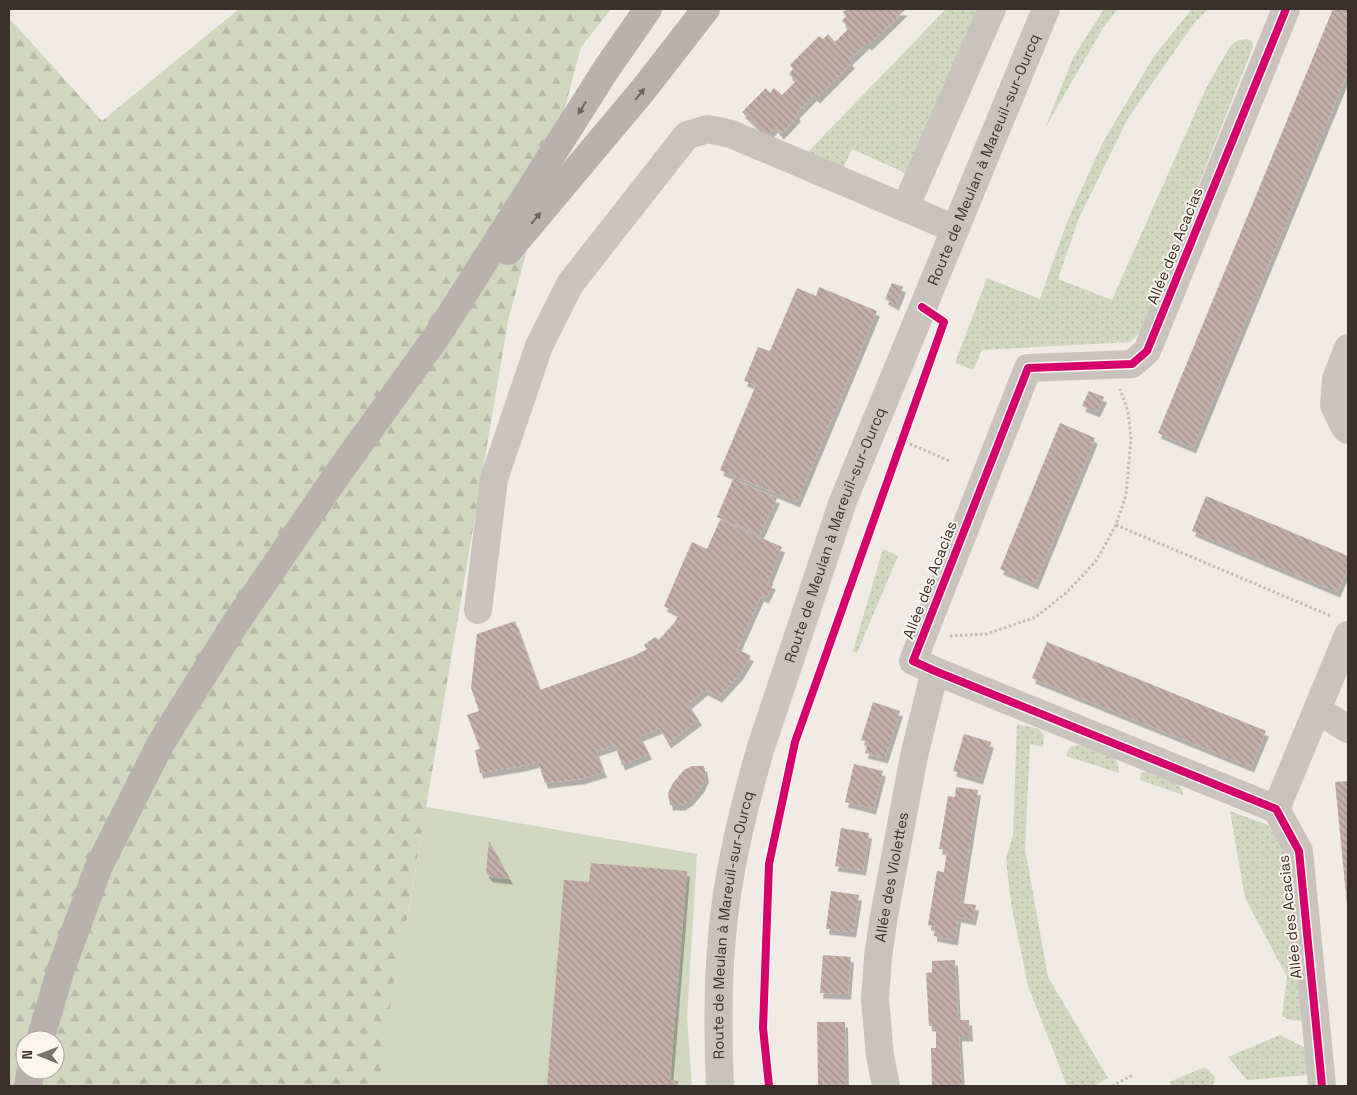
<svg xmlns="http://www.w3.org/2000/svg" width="1357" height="1095" font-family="'Space Grotesk',sans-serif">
	<defs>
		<pattern id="grass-dots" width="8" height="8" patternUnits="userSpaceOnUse" patternTransform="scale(1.25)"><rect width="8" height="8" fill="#d1d6bf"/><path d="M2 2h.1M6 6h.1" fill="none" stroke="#b4b8a4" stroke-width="1.8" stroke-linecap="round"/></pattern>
		<pattern id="forest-firs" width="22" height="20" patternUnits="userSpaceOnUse" patternTransform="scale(1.25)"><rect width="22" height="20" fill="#d1d6bf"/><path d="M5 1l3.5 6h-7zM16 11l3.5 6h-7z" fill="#b4b8a4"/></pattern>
		<pattern id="building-back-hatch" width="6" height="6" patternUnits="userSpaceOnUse" patternTransform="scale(1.25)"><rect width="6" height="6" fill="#c3afa7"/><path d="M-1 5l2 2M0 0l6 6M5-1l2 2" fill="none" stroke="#a08f88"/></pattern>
		<filter id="shadow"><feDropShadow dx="3" dy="5.5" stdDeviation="0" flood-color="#0004"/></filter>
	</defs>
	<rect width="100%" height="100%" fill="#f0ebe5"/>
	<g fill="url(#grass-dots)">
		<path d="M946,9H987L914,177L852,149L843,169L806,154Z"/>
		<path d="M1104,9H1118L1103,28L1045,128L1074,56Z"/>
		<path d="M1192,9H1209L1194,23L1128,118L1079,218L1058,279L1112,300L1207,86L1231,45L1239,40L1247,39L1252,42L1253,47L1141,331L1130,342L982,350L973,370L955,363L987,278L1040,299L1067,222L1102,144L1154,56Z"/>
		<path d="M883,549L898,556L857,653L853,651Z"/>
		<path d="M1017,724L1039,729L1044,736L1043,747L1030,744L1025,849L1048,977L1108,1078L1094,1086H1067L1028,986L1011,903L1006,859L1013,835Z"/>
		<path d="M1082,744C1099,751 1119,752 1119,773L1066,756L1070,747Z"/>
		<path d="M1149,771C1162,776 1182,779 1183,795L1140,780L1141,773Z"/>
		<path d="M1230,811L1268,825L1280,839L1288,860L1305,1015L1301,1021L1290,1020L1282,1016L1287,977L1245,898Z"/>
		<path d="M1280,1035L1308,1049V1075L1247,1080L1228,1057Z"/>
		<path d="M1205,1067L1215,1077L1213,1086H1172L1169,1082Z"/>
	</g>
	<path fill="url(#forest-firs)" fill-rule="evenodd" d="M239,9H543L545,11V9H611L581,47L508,321L379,1086H9V18L102,121ZM25,1040H55V1070H25Z"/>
	<path fill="#d1d6bf" d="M426,807L697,854L687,1017L692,1086H379L401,932L407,922Z"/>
	<g fill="url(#building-back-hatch)" filter="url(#shadow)">
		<path d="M847,9L905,10L869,45L867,43L849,60L852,63L817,98L814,95L796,114L798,116L781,134L775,127L767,136L742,112L766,88L770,93L774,88L782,95L796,81L789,74L793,69L790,65L819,36L823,39L828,34L835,42L849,28L842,21L846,16L843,12Z"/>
		<path d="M1333,9H1348V72L1193,448L1158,433Z"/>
		<path d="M892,283L903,287L896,305L885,299Z"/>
		<path d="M819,287L877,311L797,502L720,470L756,385L744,381L758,347L770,351L797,288L816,296Z"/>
		<path d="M1089,391L1104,397L1097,412L1082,406Z"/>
		<path d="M1060,423L1095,438L1035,584L1000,569Z"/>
		<path d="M733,479L777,498L760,535L717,517Z"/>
		<path d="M1206,496L1348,556V568L1337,592L1192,531Z"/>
		<path d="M720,520L782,547L768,582L773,584L766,598L761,596L737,649L751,656L740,674L719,697L705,690L688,704L699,720L668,743L660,728L640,736L649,754L622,765L615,745L596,751L604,772L581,779L545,783L538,762L522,766L480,773L475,750L480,749L467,715L479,711L471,688L477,634L515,621L540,690L634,656L647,649L644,645L655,637L659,640L674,623L679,614L664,606L692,542L707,549Z"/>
		<path d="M1047,642L1266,731L1251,767L1032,678Z"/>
		<path d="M873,702L900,711L885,758L865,753L868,742L861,740Z"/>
		<path d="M964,734L991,742L980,779L953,771Z"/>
		<path d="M854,764L883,771L873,809L845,802Z"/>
		<path d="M692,766H704L706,777L701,787L690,800L682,805H670L668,793L673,783L684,770Z"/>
		<path d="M1348,781V905H1347L1335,782Z"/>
		<path d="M956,787L978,790L960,903L976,905L973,920L958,917L955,940L934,936L935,926L928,925L937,871L944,872L947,850L939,849L948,796L955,797Z"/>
		<path d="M841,828L869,833L863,870L835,866Z"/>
		<path d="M489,841L510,879L490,877L486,872Z"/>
		<path d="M591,863L687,871L670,1080L678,1081V1086H547L564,880L589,882Z"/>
		<path d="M831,891L859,895L853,932L826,929Z"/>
		<path d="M823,955L851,957L848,994L820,993Z"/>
		<path d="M955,960L958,1020H969L970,1036H959L962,1086H932L931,1048H936V1026H929L926,973L932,972V961Z"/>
		<path d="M817,1022H845L846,1086H818Z"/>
	</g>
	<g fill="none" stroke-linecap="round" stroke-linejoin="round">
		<g stroke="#c2bbb6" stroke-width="3" stroke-dasharray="2.5 2.5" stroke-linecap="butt">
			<path d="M896,438L950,461"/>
			<path d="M1116,525L1331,616"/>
			<path d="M950,636L986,634L1036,617L1067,592L1096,561L1116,525L1126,495L1131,439L1128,411L1120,389"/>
			<path d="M1112,1086L1133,1075"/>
		</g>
		<g stroke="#c9c3be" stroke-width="28">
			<path d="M1286,9L1147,351L1132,364L1028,368L913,661L935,671L1276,809L1299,851L1322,1086"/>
			<path d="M905,208L992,9"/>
			<path d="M1348,348L1336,379L1334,405L1345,428L1348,430"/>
			<path d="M478,610L494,479L539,346L570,284L687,135L708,129L731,134L955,229"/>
			<path d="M1317,710L1348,729"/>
			<path d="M1276,809L1348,635"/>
			<path id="s1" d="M720,1086C718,1037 717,987 722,937C727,874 743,811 760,750L843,501L1046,9"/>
			<path id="s2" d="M886,1086L880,1056L875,999L878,957L884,916L914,756L935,671"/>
		</g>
		<g stroke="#b8b1ad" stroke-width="28">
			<path d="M508,251L643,90L706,9"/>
			<path d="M40,1040L61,969L99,866L161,743L233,627L339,472L437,336L607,68L648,9"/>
			<path d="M28,1086L31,1070"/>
		</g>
		<g stroke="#fbf5ee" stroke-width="11">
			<g id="cycleway">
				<path d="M1286,9L1147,351L1132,364L1028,368L913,661L935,671L1276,809L1299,851L1322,1086"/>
				<path d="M769,1086L763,1028L769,864L795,742L944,322L922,307"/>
			</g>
		</g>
		<use href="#cycleway" stroke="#d6006c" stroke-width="8"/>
	</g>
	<defs><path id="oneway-solid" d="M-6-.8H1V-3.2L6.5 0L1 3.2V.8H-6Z" transform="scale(1.25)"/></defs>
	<g fill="#6d645f">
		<use href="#oneway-solid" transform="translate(640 94) rotate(-51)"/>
		<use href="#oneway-solid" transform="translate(582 108) rotate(122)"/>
		<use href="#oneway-solid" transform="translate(536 218) rotate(-50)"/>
	</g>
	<g text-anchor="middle" stroke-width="4" stroke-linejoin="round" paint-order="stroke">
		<g font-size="15" fill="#3b302b" stroke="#fbf5ee">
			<text dy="5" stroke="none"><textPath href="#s1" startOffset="972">Route de Meulan à Mareuil-sur-Ourcq</textPath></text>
			<text transform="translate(1175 246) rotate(-68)" y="5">Allée des Acacias</text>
			<text dy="5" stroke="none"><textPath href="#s1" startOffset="568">Route de Meulan à Mareuil-sur-Ourcq</textPath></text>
			<text transform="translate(930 580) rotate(-69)" y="5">Allée des Acacias</text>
			<text dy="5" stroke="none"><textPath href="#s2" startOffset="211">Allée des Violettes</textPath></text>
			<text transform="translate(1290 917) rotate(-96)" y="5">Allée des Acacias</text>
			<text dy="5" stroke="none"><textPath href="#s1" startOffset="162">Route de Meulan à Mareuil-sur-Ourcq</textPath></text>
		</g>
	</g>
	<rect width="1357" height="1095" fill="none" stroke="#3b302b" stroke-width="20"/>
	<g transform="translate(40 1055) rotate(271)"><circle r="24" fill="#fbf5ee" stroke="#aea6a0"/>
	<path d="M0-4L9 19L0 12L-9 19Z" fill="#7a716c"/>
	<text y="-8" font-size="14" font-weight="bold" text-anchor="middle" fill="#3b302b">N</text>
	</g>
</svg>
